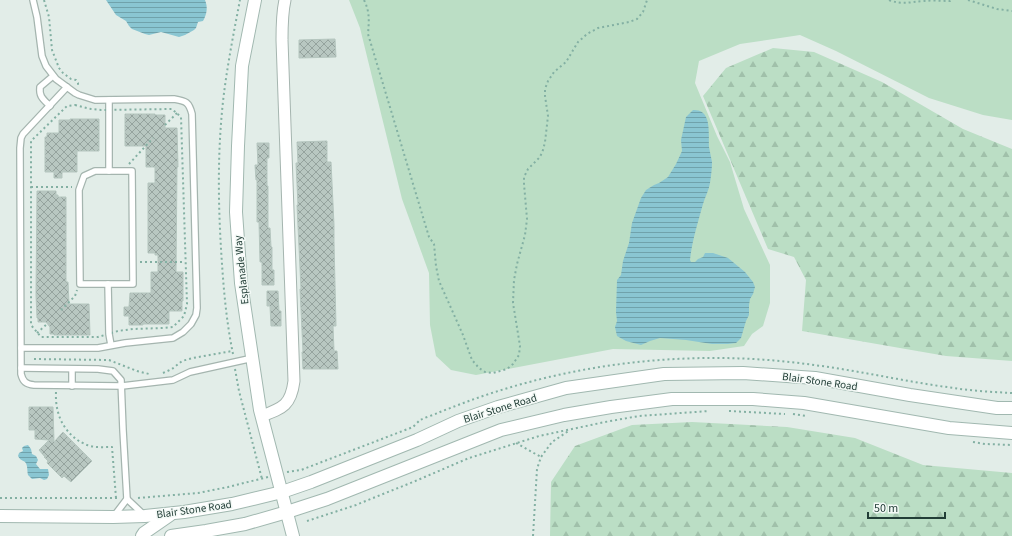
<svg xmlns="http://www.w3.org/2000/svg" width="1012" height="536" font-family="'Source Sans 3',sans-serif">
	<defs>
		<pattern id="forest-firs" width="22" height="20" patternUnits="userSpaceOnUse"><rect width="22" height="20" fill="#bbdec5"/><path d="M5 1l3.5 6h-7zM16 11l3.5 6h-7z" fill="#a0c0aa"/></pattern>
		<pattern id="water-rules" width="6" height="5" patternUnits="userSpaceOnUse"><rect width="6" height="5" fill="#8ac6d2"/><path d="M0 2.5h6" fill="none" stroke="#70a2ab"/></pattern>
		<pattern id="building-cross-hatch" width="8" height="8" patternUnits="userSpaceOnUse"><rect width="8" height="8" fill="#b8c7c1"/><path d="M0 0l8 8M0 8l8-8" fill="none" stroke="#95a39e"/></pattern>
	</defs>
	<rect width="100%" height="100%" fill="#e2ede8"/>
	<path fill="#bbdec5" d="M349,0H1012V120L983,115L929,98L836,51L800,35L740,44L699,61L695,83L717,136L730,162L744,209L770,265V303L763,326L752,334L744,346L710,351L613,349L476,375L451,370L436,356L430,325L429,273L402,199L360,28Z"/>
	<g fill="url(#forest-firs)">
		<path d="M773,48L814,52L882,82L963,129L1012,149V361L946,356L802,331L806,280L794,257L768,249L703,96L726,68Z"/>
		<path d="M692,422L787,427L855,438L923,465L1012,473V536H550L551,482L575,446L632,425Z"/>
	</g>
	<g fill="url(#water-rules)">
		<path d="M106,0H205C208,7 207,14 203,21L198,22L196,28L194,30L185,35L179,37L161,32L149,35L145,34L132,29L129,26L126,21L116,15Z"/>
		<path d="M693,110C713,109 708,135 709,147C710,152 711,157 712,162C712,169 711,176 710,183C709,190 705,197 703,204C698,222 692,241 690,260L691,262H695L698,259L703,257L705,253H713L728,258L745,272L753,282L755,287L753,294L750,299L749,305V315L746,321L741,338L736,343L728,344H712L686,340L660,338L650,341L641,345L626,341L617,336L615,327L617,321L616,312L617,280L621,275L623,261L629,243L632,223L641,198L646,190L654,185L659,183L668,177L676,164L682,151L681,140L686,117Z"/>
		<path d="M28,445L31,449L32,454L36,456L38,460L36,464L40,469H48L49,475L47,479L44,480L40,478L32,479L28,475C27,471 28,465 25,462C22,460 20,460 18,456L19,453L23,451L22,448L24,446Z"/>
	</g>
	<g fill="url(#building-cross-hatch)" stroke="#b5c6bf">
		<path d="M335,39L336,57L299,58V40Z"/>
		<path d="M125,114H155V115H165V128H177L178,167H177L176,272H183V301H182V311H169V324H143V325H129V316H124V307H129L130,293H151V272H158V255H155V253H148V183H155V167H146V146H125Z"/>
		<path d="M70,119H99V151H77V172H62V178H54V172H45V137H47V133H59V120H70Z"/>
		<path d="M327,141V162H331L334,225V242L336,326H333L334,351H337L338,369H303L302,352H303L300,289H301L297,205H298L296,163H298L297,142Z"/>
		<path d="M257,143H269V158H267V186H268V228H270L271,247H272V270H274V285H262V262H260L259,222H257V180H256L255,165H258Z"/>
		<path d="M37,191H56V195H58V197H66V282H68L69,304H89L90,335H54V334H50V327L46,322H38V318H37L36,295Z"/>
		<path d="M267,291H278L279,311H281V326H271L270,306H267Z"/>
		<path d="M29,407H53L54,442L63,432L92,461L71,482L64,476L62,478L47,463L48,461L44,457H45L39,450L49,440L35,439V430H29Z"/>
	</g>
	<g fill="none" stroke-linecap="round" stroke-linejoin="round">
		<g stroke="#a5b5af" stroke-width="8">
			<g id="lane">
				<path d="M67,87L23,134L21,138L20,148L21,374C23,382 26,384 34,385L122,386L173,380L190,372L253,358"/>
				<path d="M109,100V171"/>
				<path d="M50,106C43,99 39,97 40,87L53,76"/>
				<path d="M95,171H132L133,284H80L79,190L84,176Z"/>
				<path d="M108,284L109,334L111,345"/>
				<path d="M21,348H98L125,343L173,338L183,332L191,324L196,315L197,308L192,114C189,102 186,101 174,99L95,100L79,95L75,93L56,79L46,66L42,56L37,17L33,0"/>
				<path d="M21,368L98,369L113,371L121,380L123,430L127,499L114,516"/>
				<path d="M72,369V386"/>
				<path d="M127,499L144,515"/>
			</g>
		</g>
		<g stroke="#a5b5af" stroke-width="13">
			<path id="street" d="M262,416C283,408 291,405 294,381L282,40C282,27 282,13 285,0"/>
		</g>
		<g stroke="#a1b8b0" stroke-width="14">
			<g id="secondary">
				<path d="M255,0L242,66L238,146L236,212L241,283L260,410L293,536"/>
				<path d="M0,516L113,517L145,516L184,512L232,504L282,492L311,482L417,440L458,421L498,407L566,388L664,374L743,373L815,378L910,395L997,408H1012"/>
				<path d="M142,536L144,533L170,515"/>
				<path d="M171,536L206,531L245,524L287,512L327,499L501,430L564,415L611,407L672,399H753L804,403L949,428L1012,433"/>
			</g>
		</g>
		<g stroke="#83b0a3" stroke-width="2" stroke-dasharray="2 3" stroke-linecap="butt">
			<path d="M44,0L49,17L52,50L59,68L63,73L71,79L76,80L78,83V85"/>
			<path d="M364,0C370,12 369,21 368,34L429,237L434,244L436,266L439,281L463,335L472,360L479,368L485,372L493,373L507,369L513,364L519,355L520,346L513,303L514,280L517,264L525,235L527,219L524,184V177L528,169L540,157L543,150L545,142L548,116L545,96V89L548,81L554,72L566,62L578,42L587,34L598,28L629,22L637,19L643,12L647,0"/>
			<path d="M889,0C902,5 910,2 924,1C932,0 941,1 950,1L952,0"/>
			<path d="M968,0L997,9L1012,11"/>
			<path d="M75,105L91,109L101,110L172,109L181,117L187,304L184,316L173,327L164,328L133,329L118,331L98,337H41L31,325V141L67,106Z"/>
			<path d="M165,125L177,113"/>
			<path d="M129,164L153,138"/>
			<path d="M31,187H72"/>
			<path d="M140,262H185"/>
			<path d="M61,310L75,296L77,290"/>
			<path d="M37,333L47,324"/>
			<path d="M233,354C227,325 224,294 222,264C218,207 217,150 224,93C228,62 234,31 240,0"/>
			<path d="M34,359L109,360L137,371L149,374"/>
			<path d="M235,369L239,391L262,479"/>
			<path d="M163,373L172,369L182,361L193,358L232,351"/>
			<path d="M56,392C55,412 62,430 79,441C81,442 84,444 87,445C95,448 104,447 112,447L116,498"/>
			<path d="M729,411L785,414"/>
			<path d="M793,414L806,416"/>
			<path d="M973,442L985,444L1012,445"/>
			<path d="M516,443L541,457"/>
			<path d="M287,472L301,470L413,427C415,425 418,422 420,420C426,417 434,415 440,412C458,405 476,398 495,392C598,359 708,350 814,365C861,371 907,382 954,388C973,391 993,392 1012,393"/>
			<path d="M0,498H118"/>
			<path d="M138,498L198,493L228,487L268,477"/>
			<path d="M307,521L356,505L378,496L413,482L469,458L539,436L605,422L639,416L709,411"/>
			<path d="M533,536L537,469L541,457L552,442L570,430"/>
		</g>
		<use href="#lane" stroke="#fff" stroke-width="5.5"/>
		<use href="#street" stroke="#fff" stroke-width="11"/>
		<use href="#secondary" stroke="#fff" stroke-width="12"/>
	</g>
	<g text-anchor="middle" stroke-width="3" stroke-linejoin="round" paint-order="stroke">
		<g font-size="11" fill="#223e37" stroke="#f3f9f6">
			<text transform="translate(241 270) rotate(-96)" y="4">Esplanade Way</text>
			<text transform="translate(820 381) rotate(8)" y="4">Blair Stone Road</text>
			<text transform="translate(500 408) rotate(-17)" y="4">Blair Stone Road</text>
			<text transform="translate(194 509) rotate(-8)" y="4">Blair Stone Road</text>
		</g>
	</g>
	<path d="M868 512v6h77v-6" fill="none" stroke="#223e37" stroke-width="2"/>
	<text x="874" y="512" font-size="12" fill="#223e37" stroke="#f3f9f6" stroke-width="3" paint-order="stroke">50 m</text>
</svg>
